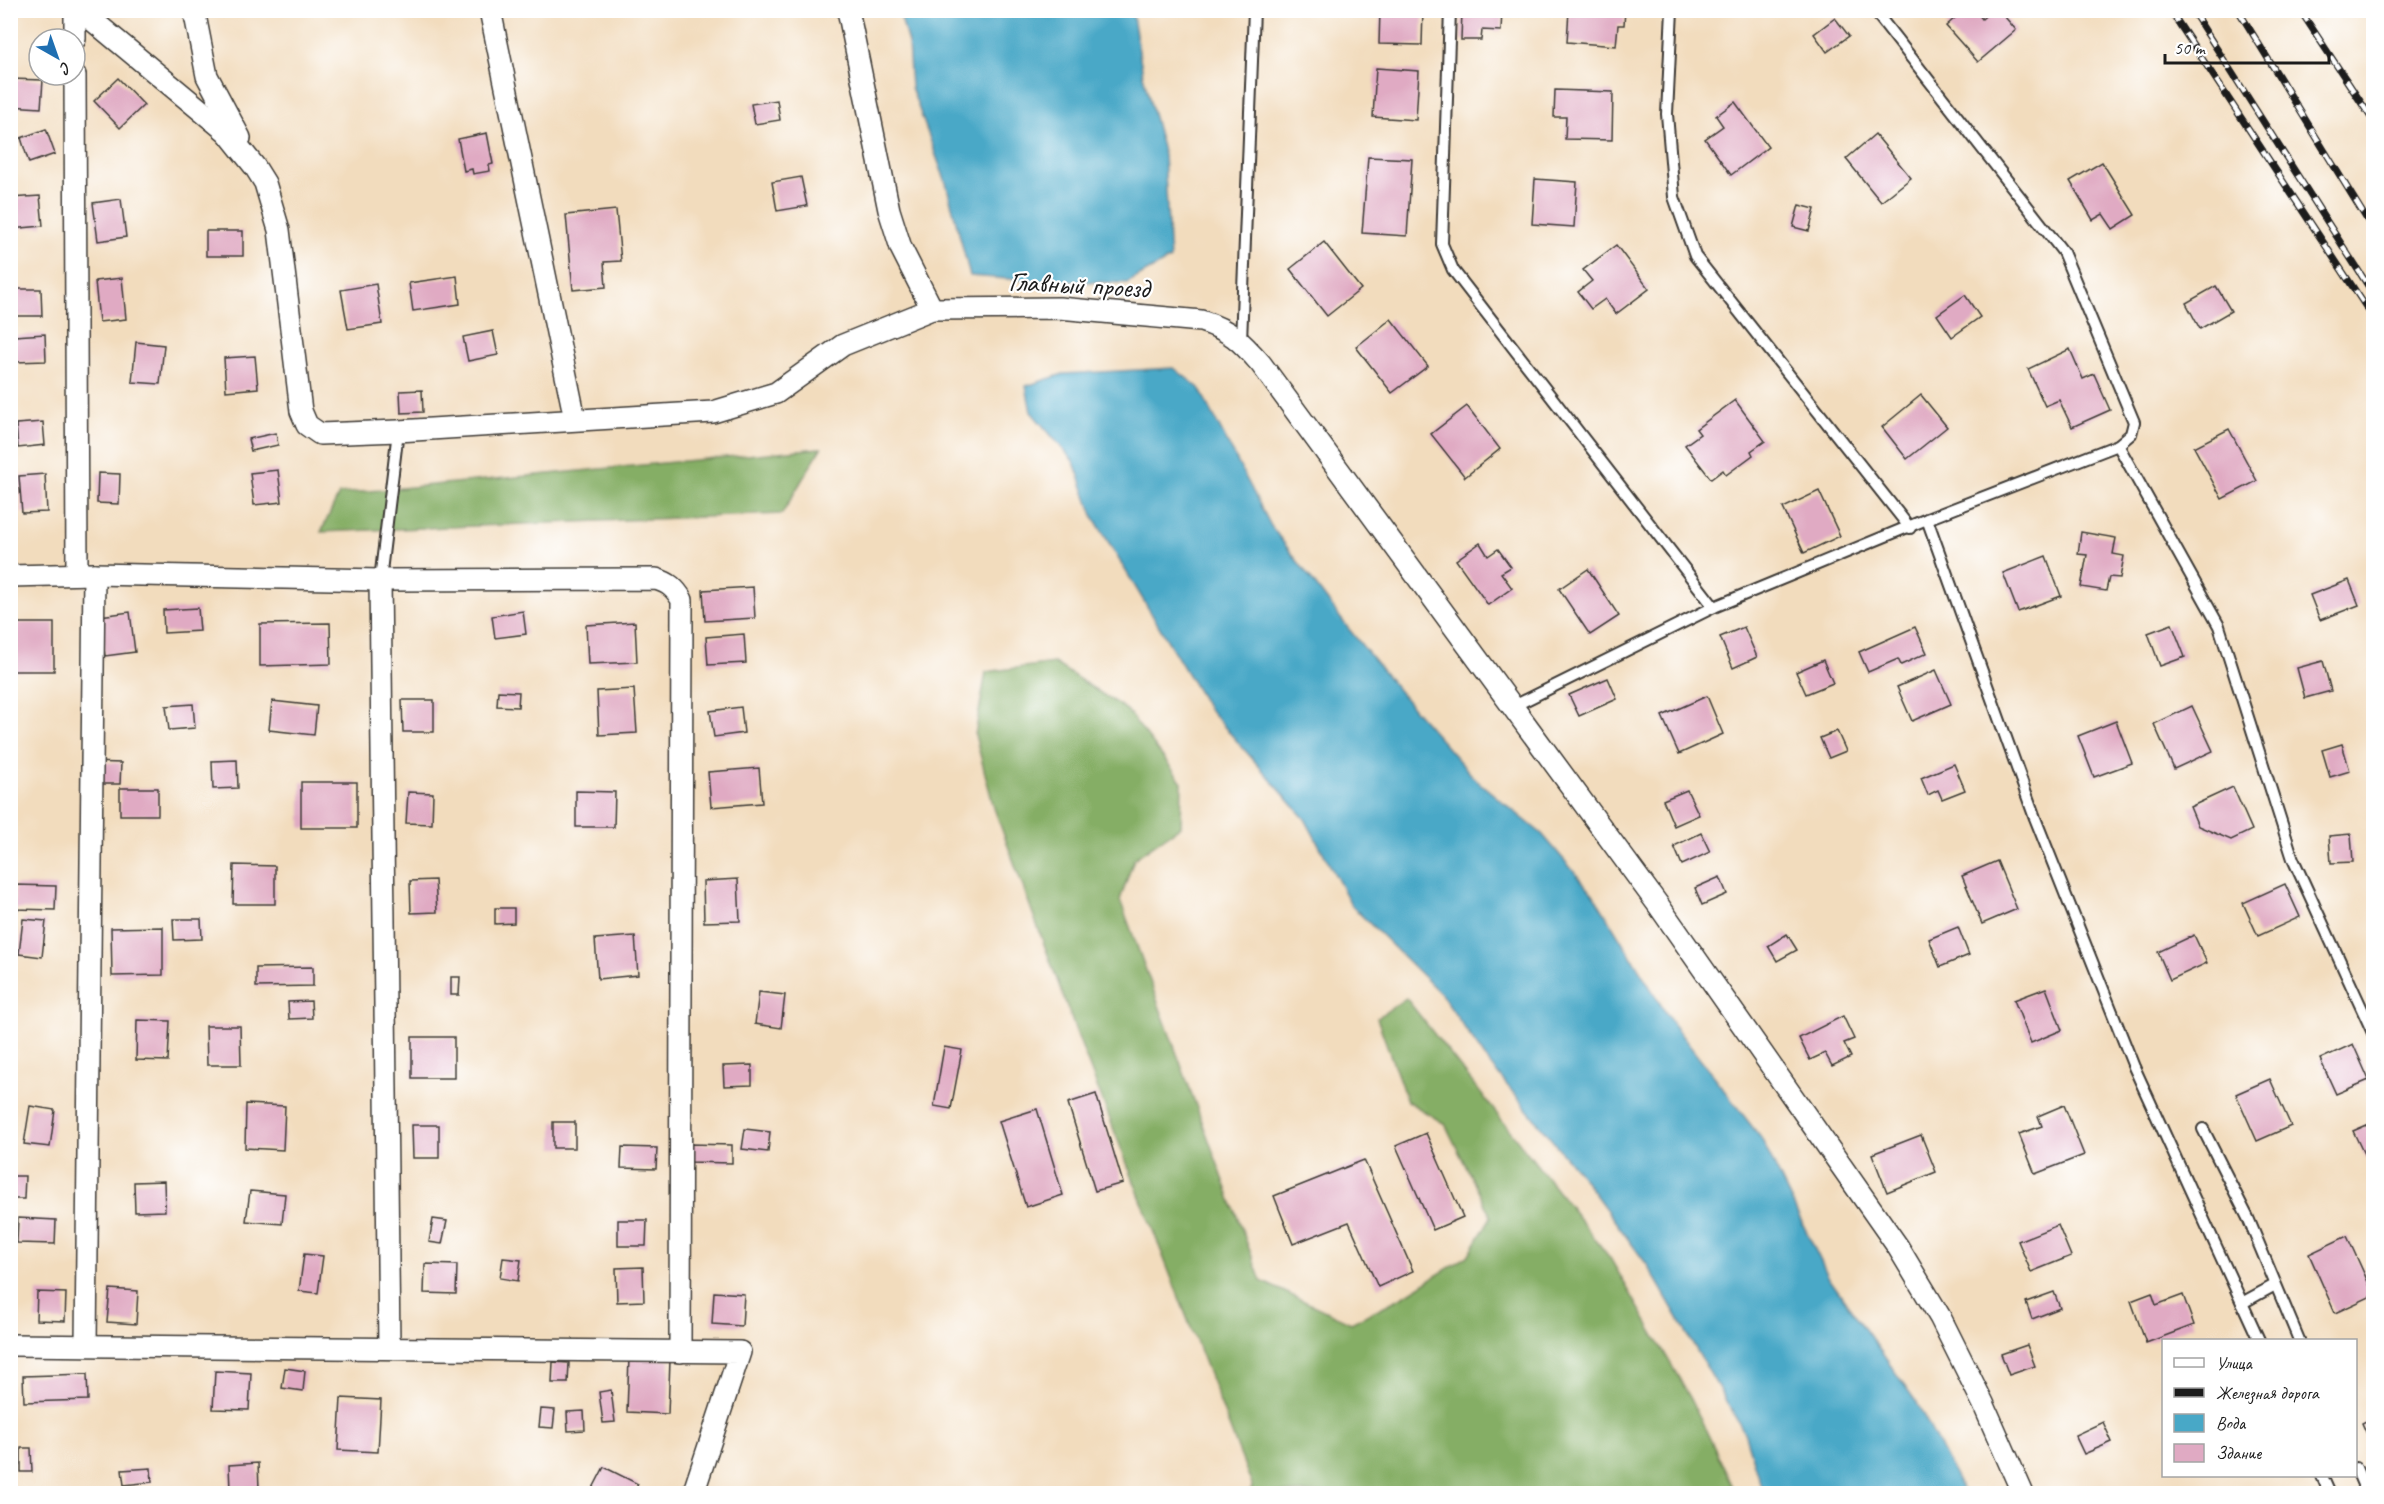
<svg xmlns="http://www.w3.org/2000/svg" width="2384" height="1504" font-family="Caveat,sans-serif">
	<rect width="100%" height="100%" fill="#fff"/>
	<filter id="ink" filterUnits="userSpaceOnUse"><feTurbulence type="fractalNoise" baseFrequency=".0167" numOctaves="2"/><feDisplacementMap in="SourceGraphic" scale="12" xChannelSelector="R" yChannelSelector="G"/><feConvolveMatrix kernelMatrix="1 2 1 2 8 2 1 2 1" color-interpolation-filters="sRGB"/></filter>
	<filter id="wash" filterUnits="userSpaceOnUse"><feTurbulence type="fractalNoise" baseFrequency=".008" numOctaves="4" result="noise"/><feDisplacementMap in="SourceGraphic" scale="24" xChannelSelector="R" yChannelSelector="G"/><feGaussianBlur stdDeviation="1.35" result="paint"/><feColorMatrix in="noise" values="0 0 0 0 0 0 0 0 0 0 0 0 0 0 0 0 0 1.4 0 .05"/><feComposite in="paint" operator="in"/></filter>
	<g filter="url(#wash)">
		<rect width="100%" height="100%" fill="#f2dcbd"/>
		<g fill="#85ae65" stroke="#506540" stroke-width="1.5">
			<path d="M821,448L782,514L321,532L339,494Z"/>
			<path d="M1054,663L1127,710L1182,782L1181,826L1134,859L1120,900L1261,1281L1351,1323L1402,1297L1468,1256L1491,1217L1445,1124L1407,1101L1377,1018L1406,998L1610,1258L1691,1399L1736,1493H1251L1252,1485L1084,1053L994,808L975,735L986,672Z"/>
		</g>
		<g fill="#48a8c7" stroke="#326272" stroke-width="1.5">
			<path d="M899,11H1132L1143,75L1164,155L1170,259L1127,283L1021,280L970,276L946,183L911,87L908,43Z"/>
			<path d="M1174,368L1199,388L1271,526L1348,628L1416,712L1476,780L1542,834L1593,894L1672,1023L1761,1138L1829,1278L1917,1403L1964,1493H1763L1744,1432L1648,1266L1583,1178L1489,1063L1441,994L1352,906L1305,819L1208,708L1094,518L1074,462L1031,412L1026,386L1063,374Z"/>
		</g>
		<g id="blocks">
			<g fill="#e0aac3">
				<path d="M1380,10H1423L1422,45L1379,44Z"/>
				<path d="M1462,10H1502L1501,31L1482,30L1481,40H1461Z"/>
				<path d="M1569,10H1625L1624,25H1618L1616,46L1567,42Z"/>
				<path d="M1964,10H1975L1982,19L1992,10H1999L2016,30L1978,62L1946,26Z"/>
				<path d="M1835,18L1849,36L1827,52L1814,34Z"/>
				<path d="M1376,68L1419,71L1416,120L1373,117Z"/>
				<path d="M118,78L144,105L120,128L94,101Z"/>
				<path d="M10,79L43,80L41,108L10,106Z"/>
				<path d="M1555,90L1613,92L1612,140L1565,139L1566,117H1554Z"/>
				<path d="M777,100L780,120L755,124L751,104Z"/>
				<path d="M1735,102L1768,147L1731,175L1705,139L1723,126L1716,116Z"/>
				<path d="M46,129L55,154L29,163L21,138Z"/>
				<path d="M487,133L493,164L489,165L490,171L473,174L472,169L464,171L458,139Z"/>
				<path d="M1875,134L1911,178L1881,202L1846,159Z"/>
				<path d="M1368,157L1412,159L1407,236L1362,233Z"/>
				<path d="M2102,162L2135,215L2113,229L2103,214L2093,220L2070,181Z"/>
				<path d="M801,177L807,206L777,211L772,182Z"/>
				<path d="M1535,179L1577,182L1574,227L1532,224Z"/>
				<path d="M40,196L43,226L10,229V198Z"/>
				<path d="M121,199L126,237L98,241L93,203Z"/>
				<path d="M1799,205L1815,209L1809,231L1793,227Z"/>
				<path d="M616,210L621,261L604,262L606,287L573,290L566,215Z"/>
				<rect x="206" y="231" width="37" height="25"/>
				<path d="M1324,242L1361,289L1327,316L1290,269Z"/>
				<path d="M1616,245L1649,289L1616,314L1605,299L1591,309L1578,292L1592,281L1583,270Z"/>
				<path d="M457,276L460,304L413,311L409,283Z"/>
				<path d="M122,278L126,319L99,322L95,281Z"/>
				<path d="M376,284L382,324L348,329L341,290Z"/>
				<path d="M2216,286L2231,311L2200,329L2186,303Z"/>
				<path d="M10,289H41L42,316H10Z"/>
				<path d="M1965,295L1980,317L1952,337L1937,315Z"/>
				<path d="M1391,319L1428,366L1392,393L1356,347Z"/>
				<path d="M493,331L498,355L468,361L463,337Z"/>
				<path d="M45,334L46,361L15,362L14,336Z"/>
				<path d="M136,342L164,345L160,384L132,382Z"/>
				<path d="M2070,349L2083,379L2094,374L2110,410L2072,427L2059,400L2045,406L2028,369Z"/>
				<path d="M255,356L258,388L226,391L224,358Z"/>
				<path d="M422,390L423,412L401,413L400,391Z"/>
				<path d="M1921,395L1947,427L1907,459L1882,427Z"/>
				<path d="M1735,400L1765,441L1751,451L1753,455L1726,475L1723,470L1711,479L1685,445L1700,434L1696,429Z"/>
				<path d="M1467,406L1500,449L1465,477L1431,434Z"/>
				<path d="M43,422L45,445L18,448L16,424Z"/>
				<path d="M2229,429L2257,481L2222,499L2194,447Z"/>
				<path d="M276,433L278,445L251,451L248,439Z"/>
				<path d="M278,470L282,502L254,505L250,473Z"/>
				<path d="M98,473L120,474L119,504L97,503Z"/>
				<path d="M45,474L47,512L22,513L19,476Z"/>
				<path d="M1819,491L1840,536L1804,553L1783,508Z"/>
				<path d="M2081,532L2116,538L2113,554L2124,556L2120,578L2109,577L2106,591L2081,587L2087,555L2078,554Z"/>
				<path d="M1480,543L1488,556L1498,549L1511,567L1501,573L1512,588L1488,605L1456,560Z"/>
				<path d="M2046,556L2061,596L2018,612L2003,573Z"/>
				<path d="M1588,569L1619,616L1590,635L1559,589Z"/>
				<path d="M2349,580L2359,605L2320,620L2310,595Z"/>
				<path d="M753,587L755,618L705,621L703,590Z"/>
				<path d="M198,608L200,631L164,633L163,610Z"/>
				<path d="M523,611L526,634L495,638L492,616Z"/>
				<path d="M130,612L135,652L105,656L100,616Z"/>
				<path d="M635,622L637,662L588,664L586,625Z"/>
				<rect x="10" y="623" width="44" height="48"/>
				<path d="M330,623L331,664L260,666V624Z"/>
				<path d="M2172,624L2185,657L2160,666L2148,633Z"/>
				<path d="M1744,627L1757,657L1733,668L1720,637Z"/>
				<path d="M1915,627L1927,653L1901,665L1898,659L1868,672L1859,652Z"/>
				<path d="M744,634L746,663L708,665L706,637Z"/>
				<path d="M1823,660L1833,683L1806,694L1796,672Z"/>
				<path d="M2323,661L2331,691L2305,698L2297,668Z"/>
				<path d="M1936,670L1951,704L1912,721L1897,687Z"/>
				<path d="M1608,678L1617,699L1579,716L1569,695Z"/>
				<path d="M634,689L637,733L599,735L597,691Z"/>
				<path d="M498,691L519,692L518,707L497,706Z"/>
				<path d="M1707,696L1723,734L1679,754L1662,716Z"/>
				<path d="M402,700H434V732H403Z"/>
				<path d="M272,701L317,706L314,735L269,730Z"/>
				<path d="M193,704L195,728L169,730L166,706Z"/>
				<path d="M2192,706L2213,751L2174,769L2154,724Z"/>
				<path d="M741,707L744,733L714,737L710,711Z"/>
				<path d="M2116,721L2132,763L2094,777L2078,736Z"/>
				<path d="M1837,731L1846,751L1829,758L1820,738Z"/>
				<path d="M2342,744L2350,771L2330,777L2322,750Z"/>
				<path d="M237,760L238,788L213,789L212,761Z"/>
				<path d="M90,762L121,763L120,784H90Z"/>
				<path d="M1954,764L1965,790L1942,799L1938,790L1928,795L1921,778Z"/>
				<path d="M759,768L762,803L711,807L708,772Z"/>
				<rect x="301" y="782" width="56" height="46"/>
				<path d="M2233,787L2252,830L2231,840L2198,826L2190,807Z"/>
				<rect x="120" y="788" width="38" height="27"/>
				<path d="M1687,790L1699,815L1674,826L1663,800Z"/>
				<path d="M576,791L615,792L614,827H576Z"/>
				<path d="M408,792L433,793L432,824L406,823Z"/>
				<path d="M1701,833L1710,852L1682,865L1674,846Z"/>
				<path d="M2351,834L2353,862L2331,863L2329,836Z"/>
				<path d="M1997,861L2017,909L1982,924L1962,876Z"/>
				<path d="M234,865L275,866V904H233Z"/>
				<path d="M1720,877L1727,894L1702,905L1695,888Z"/>
				<path d="M738,879L740,921L704,922L703,881Z"/>
				<path d="M435,880L437,912L411,913L410,881Z"/>
				<path d="M2285,884L2300,917L2258,936L2243,903Z"/>
				<path d="M15,885L56,886L55,910L14,909Z"/>
				<path d="M495,908H514V923L495,924Z"/>
				<path d="M23,919L46,921L42,957L19,954Z"/>
				<path d="M173,919H201L202,939L174,940Z"/>
				<path d="M163,927V975L112,976L111,928Z"/>
				<path d="M1958,927L1969,955L1940,967L1929,939Z"/>
				<path d="M1787,934L1797,950L1777,961L1768,946Z"/>
				<path d="M2194,935L2207,963L2170,980L2158,952Z"/>
				<path d="M635,936L638,975L598,979L595,939Z"/>
				<path d="M313,967V986L256,987V968Z"/>
				<path d="M451,977H460L459,995H451Z"/>
				<path d="M2046,988L2062,1030L2031,1043L2014,1000Z"/>
				<path d="M759,992L785,995L781,1028L755,1024Z"/>
				<path d="M311,1001L312,1018L289,1019L288,1002Z"/>
				<path d="M1843,1016L1854,1039L1844,1043L1851,1057L1832,1066L1825,1053L1810,1060L1799,1038Z"/>
				<path d="M137,1020L170,1021L168,1061L136,1060Z"/>
				<path d="M206,1026H240L241,1065H207Z"/>
				<rect x="412" y="1037" width="42" height="41"/>
				<path d="M2353,1044L2369,1080L2336,1094L2320,1059Z"/>
				<path d="M944,1047L962,1050L951,1109L934,1106Z"/>
				<path d="M752,1065V1085L724,1086L723,1066Z"/>
				<path d="M2270,1079L2291,1126L2257,1141L2236,1094Z"/>
				<path d="M1096,1094L1123,1183L1095,1191L1068,1103Z"/>
				<path d="M246,1104L285,1106L283,1150L245,1148Z"/>
				<path d="M2064,1105L2084,1155L2035,1174L2019,1134L2042,1126L2038,1116Z"/>
				<path d="M30,1106L55,1110L50,1147L24,1144Z"/>
				<path d="M1037,1109L1063,1195L1026,1207L999,1121Z"/>
				<rect x="553" y="1122" width="22" height="26"/>
				<path d="M2374,1122V1175L2353,1131Z"/>
				<path d="M412,1125H439V1158H413Z"/>
				<path d="M745,1129L770,1132L768,1152L742,1149Z"/>
				<path d="M1426,1133L1463,1217L1433,1230L1396,1146Z"/>
				<path d="M1921,1135L1936,1172L1887,1192L1872,1154Z"/>
				<path d="M689,1144L732,1145V1163L689,1162Z"/>
				<path d="M622,1147L657,1148L656,1169L621,1168Z"/>
				<path d="M1364,1160L1413,1271L1378,1287L1349,1222L1293,1244L1274,1196Z"/>
				<path d="M10,1176H25L24,1199H10Z"/>
				<path d="M164,1181L165,1211L135,1212L134,1182Z"/>
				<path d="M250,1191L285,1194L282,1224L246,1221Z"/>
				<path d="M18,1218L56,1220L55,1244L17,1243Z"/>
				<path d="M433,1219L447,1221L442,1244L429,1242Z"/>
				<path d="M618,1220H647L646,1246H618Z"/>
				<path d="M2058,1225L2071,1256L2031,1272L2018,1241Z"/>
				<path d="M2347,1236L2374,1295L2335,1313L2309,1254Z"/>
				<path d="M304,1254L323,1256L318,1293L299,1291Z"/>
				<path d="M503,1258L521,1260L518,1281L500,1278Z"/>
				<path d="M425,1264L457,1265L456,1294L424,1293Z"/>
				<path d="M643,1267L644,1301L617,1302L616,1268Z"/>
				<path d="M110,1289L138,1291L136,1324L107,1322Z"/>
				<path d="M37,1292L66,1293L65,1321L36,1320Z"/>
				<path d="M714,1292L744,1294L742,1326L712,1324Z"/>
				<path d="M2054,1292L2060,1308L2032,1319L2026,1302Z"/>
				<path d="M2152,1293L2156,1305L2183,1295L2194,1325L2146,1343L2131,1301Z"/>
				<path d="M2027,1345L2035,1366L2009,1375L2001,1354Z"/>
				<path d="M629,1358L670,1360L668,1414L627,1412Z"/>
				<path d="M553,1362L569,1363L568,1383H552Z"/>
				<path d="M285,1368L305,1371L303,1391L282,1388Z"/>
				<path d="M215,1371L251,1373L249,1410L213,1409Z"/>
				<path d="M87,1374L88,1400L24,1402L23,1376Z"/>
				<path d="M611,1390L615,1422L603,1423L599,1392Z"/>
				<path d="M341,1398L381,1400L378,1452L338,1450Z"/>
				<path d="M541,1409L555,1410L553,1428L539,1427Z"/>
				<path d="M584,1411L585,1430L568,1431L567,1412Z"/>
				<path d="M2374,1417V1442L2371,1443L2362,1423Z"/>
				<path d="M2103,1422L2112,1442L2084,1454L2075,1435Z"/>
				<path d="M21,1448H31L32,1472H21Z"/>
				<path d="M258,1463L259,1489L230,1490L229,1465Z"/>
				<path d="M604,1467L638,1484L633,1494H590Z"/>
				<path d="M151,1468L152,1482L124,1485L122,1470Z"/>
			</g>
		</g>
	</g>
	<g filter="url(#ink)">
		<use href="#blocks" fill-opacity="0" stroke="#3c3934" stroke-width="1.5"/>
		<g fill="none" stroke-linecap="round" stroke-linejoin="round">
			<g stroke="#3c3934" stroke-width="14">
				<g id="service">
					<path d="M1450,10L1442,244L1453,270L1714,607"/>
					<path d="M1672,10L1667,114L1674,197L1695,256L1910,528"/>
					<path d="M1241,341L1254,10"/>
					<path d="M2118,445L2219,626L2293,859L2374,1035"/>
					<path d="M1927,519L2035,818L2134,1067L2259,1340"/>
					<path d="M380,580L398,431"/>
					<path d="M1514,706L1714,607L1927,519L2118,445L2131,434L2134,422L2063,252L1874,10"/>
					<path d="M2203,1129L2248,1218L2299,1340"/>
					<path d="M2242,1303L2275,1285"/>
					<path d="M2356,1468L2367,1494"/>
					<path d="M2322,1476L2330,1494"/>
				</g>
			</g>
			<g stroke="#3c3934" stroke-width="24">
				<g id="minor">
					<path d="M75,10V39"/>
					<path d="M80,10L227,132L255,167L265,183L279,230L301,411L307,425L320,434L398,431L713,412L776,393L843,345L932,309L1059,308L1201,321C1230,330 1241,341 1261,364L1659,906L1898,1247L1940,1317L1983,1403L2023,1494"/>
					<path d="M194,10L207,76L240,138"/>
					<path d="M490,10L575,419"/>
					<path d="M848,10L889,210L901,248L932,309"/>
					<path d="M75,75L77,574"/>
					<path d="M10,576L94,574L380,580L656,579C669,583 675,588 682,600L680,1352"/>
					<path d="M380,580L389,1347"/>
					<path d="M10,1345L740,1352L693,1494"/>
					<path d="M86,1345L94,574"/>
				</g>
			</g>
			<use href="#service" stroke="#fff" stroke-width="10"/>
			<use href="#minor" stroke="#fff" stroke-width="21"/>
			<g stroke="#1c1c1c" stroke-width="7">
				<g id="rail">
					<path d="M2170,10L2374,319"/>
					<path d="M2192,10L2374,295"/>
					<path d="M2238,10L2374,231"/>
					<path d="M2300,10L2374,122"/>
				</g>
			</g>
			<use href="#rail" stroke="#fff" stroke-width="4.5" stroke-dasharray="14" stroke-linecap="butt"/>
		</g>
	</g>
	<g text-anchor="middle" stroke-width="4.5" stroke-linejoin="round" paint-order="stroke">
		<g font-size="28" fill="#1c1c1c" stroke="#fff">
			<text transform="translate(1079 284) rotate(3)" y="10">Главный проезд</text>
		</g>
	</g>
	<rect width="2384" height="1504" fill="none" stroke="#fff" stroke-width="36"/>
	<rect x="2162" y="1339" width="195" height="138" fill="#ffffff" stroke="#a4a4a4" stroke-width="1.5"/>
	<rect x="2174" y="1358" width="30" height="9" fill="#ffffff" stroke="#a4a4a4" stroke-width="1.5"/>
	<text x="2216" y="1369" font-size="18" fill="#1c1c1c">Улица</text>
	<rect x="2174" y="1388" width="30" height="9" fill="#1c1c1c" stroke="#a4a4a4" stroke-width="1.5"/>
	<text x="2216" y="1399" font-size="18" fill="#1c1c1c">Железная дорога</text>
	<rect x="2174" y="1414" width="30" height="18" fill="#48a8c7" stroke="#a4a4a4" stroke-width="1.5"/>
	<text x="2216" y="1429" font-size="18" fill="#1c1c1c">Вода</text>
	<rect x="2174" y="1444" width="30" height="18" fill="#e0aac3" stroke="#a4a4a4" stroke-width="1.5"/>
	<text x="2216" y="1459" font-size="18" fill="#1c1c1c">Здание</text>
	<g transform="translate(57 57) rotate(140)"><circle r="28" fill="#ffffff" stroke="#a4a4a4" stroke-width="1.5"/>
	<path d="M0-4.5L10 22L0 15L-10 22Z" fill="#1f6fb2"/>
	<text y="-9" font-size="16" font-weight="bold" text-anchor="middle" fill="#1c1c1c">С</text>
	</g>
	<path d="M2165 54v9h164v-9" fill="none" stroke="#1c1c1c" stroke-width="3"/>
	<text x="2174" y="54" font-size="18" fill="#1c1c1c" stroke="#ffffff" stroke-width="4.5" paint-order="stroke">50 m</text>
</svg>
